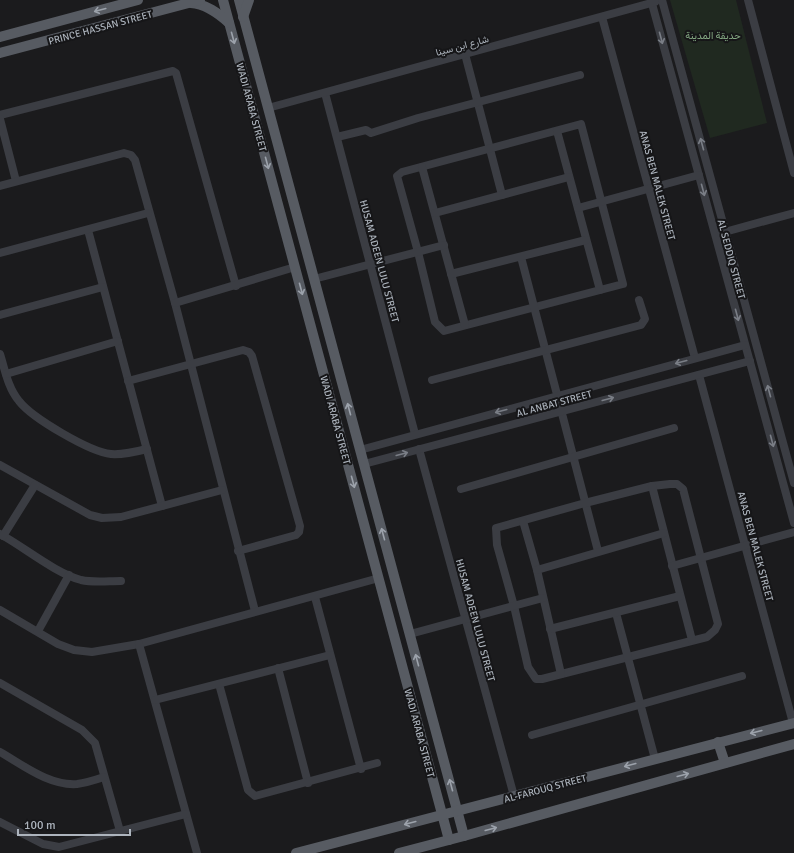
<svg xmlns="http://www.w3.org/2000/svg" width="794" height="853" font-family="Signika,Vazirmatn,sans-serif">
	<rect width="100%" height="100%" fill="#1b1b1d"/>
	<path fill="#202920" d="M670,0H736L767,123L710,138Z"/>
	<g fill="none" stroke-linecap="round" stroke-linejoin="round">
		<g stroke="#3b3d43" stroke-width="8">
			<path d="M651,0L794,523"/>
			<path d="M662,0L794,483"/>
			<path d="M748,0L794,173"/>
			<path d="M602,17L695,358"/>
			<path d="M465,54L502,195"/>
			<path d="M325,93L415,434"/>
			<path d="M268,108L655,2"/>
			<path d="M0,115L173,71L176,73L236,286"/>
			<path d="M0,119L16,181"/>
			<path d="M581,124L623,284L444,331L435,322L418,252L397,176L402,172Z"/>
			<path d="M557,131L600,290"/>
			<path d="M337,137L366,130L371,133L418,118L580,75"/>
			<path d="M422,167L465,325"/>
			<path d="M0,186L124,153L131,155L135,160L175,303L255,611"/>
			<path d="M578,208L699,175"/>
			<path d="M435,213L569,177"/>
			<path d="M88,230L162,506"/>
			<path d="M721,233L794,213"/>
			<path d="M0,253L148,213"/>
			<path d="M521,257L598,551"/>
			<path d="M451,274L586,240"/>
			<path d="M314,279L444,245"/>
			<path d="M175,303L295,267"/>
			<path d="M0,315L103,287"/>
			<path d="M0,354C5,370 8,388 19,401C32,418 90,452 111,454C123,455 135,452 147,449"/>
			<path d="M6,374L118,341"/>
			<path d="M699,375L793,723"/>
			<path d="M432,380L641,325L645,319L639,300"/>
			<path d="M128,381L243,350L249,352L252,356L300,526L299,532L296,535L238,551"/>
			<path d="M419,449L514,796"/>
			<path d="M360,450L745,345"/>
			<path d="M364,464L750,361"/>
			<path d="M0,465L90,515L102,518L121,517L222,490"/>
			<path d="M670,484H677L683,489L718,624L715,630L707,637L542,679H536L528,667L514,606L497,545L496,528L585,503L652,486Z"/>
			<path d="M652,486L692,640"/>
			<path d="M461,489L674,428"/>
			<path d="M523,521L537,570L561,674"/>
			<path d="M0,534C24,547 55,573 81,580C94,583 108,581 121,581"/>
			<path d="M3,536L35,485"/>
			<path d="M672,566L794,532"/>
			<path d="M537,570L664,533"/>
			<path d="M315,597L361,769"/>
			<path d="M0,610L58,644L74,650L92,652L139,644L379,578"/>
			<path d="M616,613L655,759"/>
			<path d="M550,629L680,596"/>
			<path d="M38,631L69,575"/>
			<path d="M410,634L543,598"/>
			<path d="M139,644L197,853"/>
			<path d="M278,668L308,783"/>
			<path d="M0,683L82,730L95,743L120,831"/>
			<path d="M219,684L248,790L255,796L377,763"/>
			<path d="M155,700L330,655"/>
			<path d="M532,735L742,676"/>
			<path d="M0,752C23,765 49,786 77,784C86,783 95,780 104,777"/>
			<path d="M0,822L43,844L59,847L186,814"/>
		</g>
		<g stroke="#575b62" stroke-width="10">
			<path d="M223,0L449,840"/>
			<path d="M239,0L464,836"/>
			<path d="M191,3C206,4 218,13 229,23"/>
			<path d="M243,17L249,0"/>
			<path d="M0,37L138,0"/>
			<path d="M0,53L200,0"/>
			<path d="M718,742L725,763"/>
			<path d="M296,853L794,723"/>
			<path d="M399,853L464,836L794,744"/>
		</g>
	</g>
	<defs><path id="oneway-shaft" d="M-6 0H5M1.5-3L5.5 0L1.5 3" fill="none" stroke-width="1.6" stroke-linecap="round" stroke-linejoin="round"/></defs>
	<g stroke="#9ca2ab">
		<use href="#oneway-shaft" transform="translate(100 10) rotate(165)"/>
		<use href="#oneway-shaft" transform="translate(233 38) rotate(75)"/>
		<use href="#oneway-shaft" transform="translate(267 163) rotate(75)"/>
		<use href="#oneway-shaft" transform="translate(301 289) rotate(75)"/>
		<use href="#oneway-shaft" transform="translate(349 409) rotate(-105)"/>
		<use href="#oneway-shaft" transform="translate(353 482) rotate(75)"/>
		<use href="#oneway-shaft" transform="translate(383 534) rotate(-105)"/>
		<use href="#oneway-shaft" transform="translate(417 660) rotate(-105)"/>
		<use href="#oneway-shaft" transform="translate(756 732) rotate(166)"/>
		<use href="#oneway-shaft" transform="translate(630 765) rotate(165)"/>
		<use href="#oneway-shaft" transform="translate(683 775) rotate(-15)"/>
		<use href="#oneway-shaft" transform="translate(451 785) rotate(-105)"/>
		<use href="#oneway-shaft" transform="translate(410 823) rotate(165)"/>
		<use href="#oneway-shaft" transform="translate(491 829) rotate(-15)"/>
	</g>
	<g stroke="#7a7e86">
		<use href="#oneway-shaft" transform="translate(661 38) rotate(75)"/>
		<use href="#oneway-shaft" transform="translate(702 144) rotate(-105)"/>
		<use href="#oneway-shaft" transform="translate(703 190) rotate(75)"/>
		<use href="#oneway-shaft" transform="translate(737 315) rotate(75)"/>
		<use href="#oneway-shaft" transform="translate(681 362) rotate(165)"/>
		<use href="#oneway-shaft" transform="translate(769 391) rotate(-105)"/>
		<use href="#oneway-shaft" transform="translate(608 399) rotate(-15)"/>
		<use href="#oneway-shaft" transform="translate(501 411) rotate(165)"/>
		<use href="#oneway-shaft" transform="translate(772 441) rotate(75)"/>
		<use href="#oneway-shaft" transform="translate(402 454) rotate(-15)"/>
	</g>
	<g text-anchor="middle" stroke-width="4" stroke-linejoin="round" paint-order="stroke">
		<g font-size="10" fill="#adb4bd" stroke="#161618">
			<text transform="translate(100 27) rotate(-15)" y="4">PRINCE HASSAN STREET</text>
			<text transform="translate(462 45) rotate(-15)" y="4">شارع ابن سينا</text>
			<text transform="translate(252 107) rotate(75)" y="4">WADI ARABA STREET</text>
			<text transform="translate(658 185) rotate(75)" y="4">ANAS BEN MALEK STREET</text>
			<text transform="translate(732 259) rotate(75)" y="4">AL SEDDIQ STREET</text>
			<text transform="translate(380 261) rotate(75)" y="4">HUSAM ADEEN LULU STREET</text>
			<text transform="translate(554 403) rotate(-15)" y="4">AL ANBAT STREET</text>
			<text transform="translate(336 420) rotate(75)" y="4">WADI ARABA STREET</text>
			<text transform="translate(756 546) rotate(75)" y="4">ANAS BEN MALEK STREET</text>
			<text transform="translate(476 620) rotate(75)" y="4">HUSAM ADEEN LULU STREET</text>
			<text transform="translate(420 733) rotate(75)" y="4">WADI ARABA STREET</text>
			<text transform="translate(545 788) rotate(-15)" y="4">AL-FAROUQ STREET</text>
		</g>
		<g font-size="10" fill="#85a983" stroke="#161618">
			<text x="713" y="39">حديقة المدينة</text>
		</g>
	</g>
	<path d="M18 829v6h112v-6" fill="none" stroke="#adb4bd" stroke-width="2"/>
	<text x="24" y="829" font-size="12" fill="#adb4bd" stroke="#161618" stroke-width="3" paint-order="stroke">100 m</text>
</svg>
